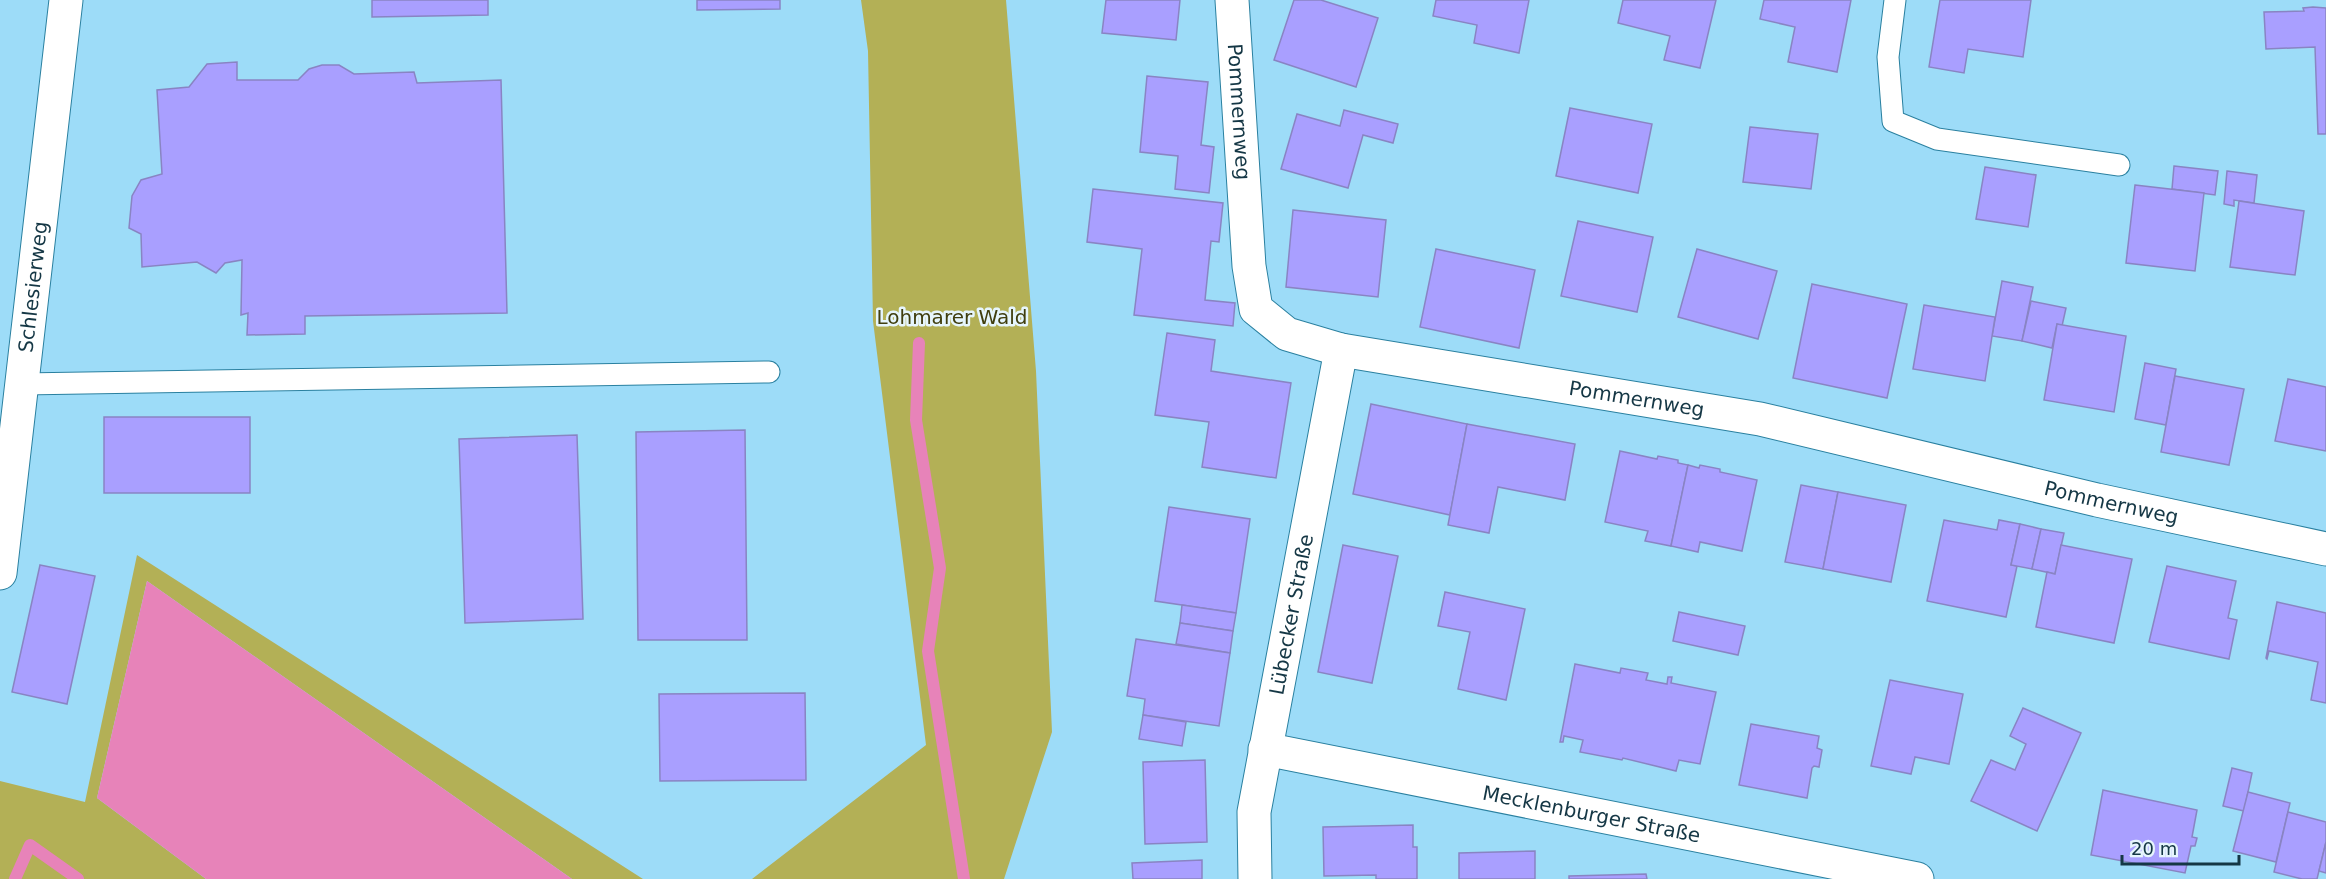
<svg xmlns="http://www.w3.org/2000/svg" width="2326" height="879" font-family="'DejaVu Sans',sans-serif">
	<rect width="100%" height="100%" fill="#9ddcf8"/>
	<g fill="#b3b056">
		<path d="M861,0H1006L1036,371L1052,732L1004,879H752L926,745L873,321L868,51Z"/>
		<path d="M137,555L643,879H572L147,581L97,798L206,879H0V781L85,802Z"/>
	</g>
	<path fill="#e783b9" d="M147,581L572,879H206L97,798Z"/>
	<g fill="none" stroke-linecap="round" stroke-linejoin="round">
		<g stroke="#e783b9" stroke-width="12">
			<path d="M919,343L916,420L940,568L928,651L964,879"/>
			<path d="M15,879L30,845L78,879"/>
		</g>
	</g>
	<g fill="#a99fff" stroke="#8984c3" stroke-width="1.5">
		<path d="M372,0H488V15L372,17Z"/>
		<path d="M697,0H780V9L697,10Z"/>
		<path d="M1106,0H1180L1176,40L1102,33Z"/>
		<path d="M1294,0H1321L1378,18L1356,87L1274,60Z"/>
		<path d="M1436,0H1529L1519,53L1474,43L1477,25L1433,16Z"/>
		<path d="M1623,0H1716L1700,68L1664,60L1670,36L1618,23Z"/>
		<path d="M1764,0H1851L1837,72L1788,62L1795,27L1760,19Z"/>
		<path d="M1940,0H2031L2023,57L1968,49L1964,73L1929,67Z"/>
		<path d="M2313,7L2326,8V134H2318L2315,47L2266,49L2264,12L2304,11L2303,8Z"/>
		<path d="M237,62V80H298L309,69L322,65H339L354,74L414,72L417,83L501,80L507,313L305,316V334L247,335L248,313L241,315L242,260L225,263L216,273L197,262L142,267L141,234L129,228L132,196L141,180L162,174L157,90L189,87L207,64Z"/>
		<path d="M1147,76L1208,82L1201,145L1214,147L1209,193L1175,189L1178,156L1140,152Z"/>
		<path d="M1570,108L1652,124L1638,193L1556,176Z"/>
		<path d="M1344,110L1398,124L1393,143L1363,135L1348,188L1281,169L1297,114L1340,126Z"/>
		<path d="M1750,127L1818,134L1811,189L1743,182Z"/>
		<path d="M2174,166L2218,171L2215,195L2172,189Z"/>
		<path d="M1985,167L2036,175L2028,227L1976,219Z"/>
		<path d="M2227,171L2257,175L2254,203L2234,200V206L2224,204Z"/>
		<path d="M2135,185L2204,193L2195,271L2126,263Z"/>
		<path d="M1093,189L1223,203L1219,242L1211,241L1205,300L1235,303L1233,326L1134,315L1142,249L1087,242Z"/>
		<path d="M2239,201L2304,211L2295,275L2230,267Z"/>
		<path d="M1293,210L1386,220L1378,297L1286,287Z"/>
		<path d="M1578,221L1653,237L1637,312L1561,296Z"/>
		<path d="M1436,249L1535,270L1519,348L1420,327Z"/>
		<path d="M1697,249L1777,271L1758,339L1678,317Z"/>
		<path d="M2002,281L2033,287L2022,341L1992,336Z"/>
		<path d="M1812,284L1907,304L1887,398L1793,378Z"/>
		<path d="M2031,301L2066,308L2062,326L2057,324L2052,348L2022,341Z"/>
		<path d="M1924,305L1995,317L1985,381L1913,369Z"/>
		<path d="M2057,324L2126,336L2114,412L2044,400Z"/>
		<path d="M1167,333L1215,340L1211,371L1291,383L1276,478L1202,467L1209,422L1155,415Z"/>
		<path d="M2145,363L2176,369L2166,425L2135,419Z"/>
		<path d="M2175,376L2244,389L2229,465L2161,452Z"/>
		<path d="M2288,379L2326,387V451L2275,441Z"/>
		<path d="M1371,404L1467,424L1450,515L1353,494Z"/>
		<rect x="104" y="417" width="146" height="76"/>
		<path d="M1467,424L1575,444L1565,500L1498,487L1489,533L1448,525Z"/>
		<path d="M745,430L747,640H638L636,432Z"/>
		<path d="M577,435L583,619L465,623L459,439Z"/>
		<path d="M1620,451L1657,459L1658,456L1678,460V463L1688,465L1671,546L1645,541L1648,531L1605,522Z"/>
		<path d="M1688,465L1699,468L1700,465L1720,469V472L1757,480L1742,551L1700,542L1698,552L1671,546Z"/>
		<path d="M1801,485L1838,492L1823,569L1785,562Z"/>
		<path d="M1838,492L1906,505L1891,582L1823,569Z"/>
		<path d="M1169,507L1250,519L1236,613L1155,601Z"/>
		<path d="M1944,520L1997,530L1999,520L2020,524L2011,565L2017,566L2006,617L1927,601Z"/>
		<path d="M2020,524L2041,529L2032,569L2011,565Z"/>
		<path d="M2041,529L2064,533L2055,574L2032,569Z"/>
		<path d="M1343,545L1398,556L1372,683L1318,672Z"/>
		<path d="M2061,545L2132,559L2114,643L2036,627L2047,572L2055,574Z"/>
		<path d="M40,565L95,576L67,704L12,692Z"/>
		<path d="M2167,566L2236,581L2228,618L2237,620L2229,659L2149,642Z"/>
		<path d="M1445,592L1525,609L1506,700L1458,689L1470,632L1438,626Z"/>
		<path d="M2277,602L2326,613V703L2311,700L2318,662L2269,651L2267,659L2266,658Z"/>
		<path d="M1182,605L1236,613L1233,631L1180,623Z"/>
		<path d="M1679,612L1745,626L1738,655L1673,641Z"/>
		<path d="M1180,623L1233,631L1230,653L1176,644Z"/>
		<path d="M1136,639L1230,653L1219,726L1143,715L1145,699L1127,696Z"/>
		<path d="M1575,664L1620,673L1621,668L1648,673L1646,680L1667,684L1668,677H1672L1671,683L1716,692L1700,764L1679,760L1676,771L1623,758L1622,760L1580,752L1583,740L1564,736L1563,742H1560Z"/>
		<path d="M1890,680L1963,694L1949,764L1915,757L1911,774L1871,766Z"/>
		<path d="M805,693L806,780L660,781L659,694Z"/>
		<path d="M2023,708L2081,733L2037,831L1971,801L1991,760L2015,770L2026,744L2010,736Z"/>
		<path d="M1143,715L1186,722L1182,746L1139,739Z"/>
		<path d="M1751,724L1819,736L1817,748L1822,750L1819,767L1814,766L1812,768L1807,798L1739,785Z"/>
		<path d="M1205,760L1207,842L1145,844L1143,762Z"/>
		<path d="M2232,768L2252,773L2244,811L2223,806Z"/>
		<path d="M2103,790L2197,810L2192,837L2197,838L2195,846H2191L2185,873L2091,855Z"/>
		<path d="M2248,792L2290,803L2276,862L2233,851Z"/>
		<path d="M2288,812L2326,822V842L2317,879H2302L2274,872Z"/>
		<path d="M1413,825V847H1417V879H1376V875L1324,876L1323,827Z"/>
		<path d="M2326,842V873L2319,871Z"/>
		<path d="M1535,851V879H1459V853Z"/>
		<path d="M1202,860V879H1133L1132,863Z"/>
		<path d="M1646,874L1647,879H1569V876Z"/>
	</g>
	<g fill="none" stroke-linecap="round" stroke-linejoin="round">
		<g stroke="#2a80a0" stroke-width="23">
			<g id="lane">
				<path d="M1895,0L1888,57L1893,121L1937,139L2119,165"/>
				<path d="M22,384L769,372"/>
			</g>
		</g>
		<g stroke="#2a80a0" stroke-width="35">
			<g id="street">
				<path id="s1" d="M1232,0L1249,266L1256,309L1287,334L1341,350L1760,419L2097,500L2326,549"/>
				<path id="s2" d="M0,573L66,0"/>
				<path id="s3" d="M1265,749L1917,879"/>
				<path id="s4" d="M1255,879L1254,812L1341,350"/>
			</g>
		</g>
		<use href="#lane" stroke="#fff" stroke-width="21"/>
		<use href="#street" stroke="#fff" stroke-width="33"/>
	</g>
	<g text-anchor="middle" stroke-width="5" stroke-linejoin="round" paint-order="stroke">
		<g font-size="20" fill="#153745" stroke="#e6f5fc">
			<text dy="7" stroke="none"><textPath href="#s1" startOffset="112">Pommernweg</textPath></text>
			<text dy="7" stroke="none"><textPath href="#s2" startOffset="288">Schlesierweg</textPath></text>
			<text dy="7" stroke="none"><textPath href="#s1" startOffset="706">Pommernweg</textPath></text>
			<text dy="7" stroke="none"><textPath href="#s1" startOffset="1192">Pommernweg</textPath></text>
			<text dy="7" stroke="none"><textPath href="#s4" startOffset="268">Lübecker Straße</textPath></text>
			<text dy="7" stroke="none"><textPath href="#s3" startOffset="333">Mecklenburger Straße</textPath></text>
		</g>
		<g font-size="20" fill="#403e0e" stroke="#e6f5fc">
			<text x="952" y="324">Lohmarer Wald</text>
		</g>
	</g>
	<path d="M2122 855v9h117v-9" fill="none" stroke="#153745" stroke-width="3"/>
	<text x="2131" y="855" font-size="18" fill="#153745" stroke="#e6f5fc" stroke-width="4.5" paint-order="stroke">20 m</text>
</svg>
